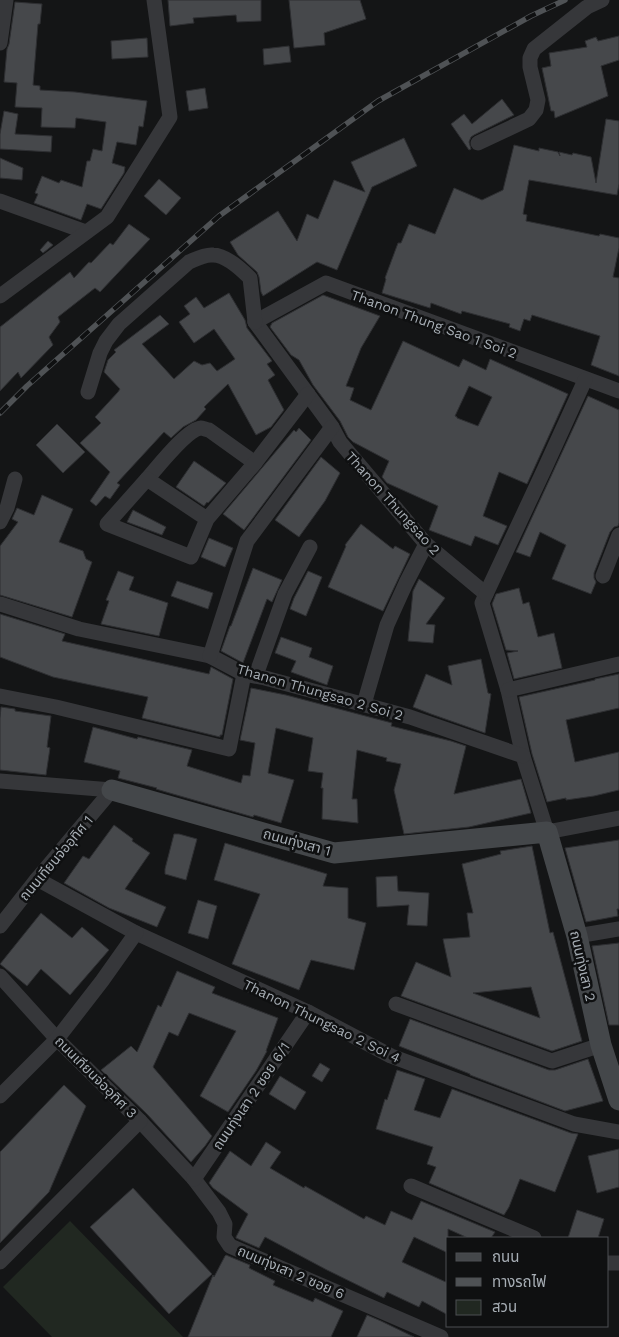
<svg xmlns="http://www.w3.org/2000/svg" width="619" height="1337" font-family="'Work Sans','Noto Sans Thai',sans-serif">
	<rect width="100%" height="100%" fill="#141516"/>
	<path fill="#212821" d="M70,1221L183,1337H52L3,1287Z"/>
	<g fill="#46484b" stroke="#2e2f32" fill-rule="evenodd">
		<path d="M168,0H261V21L237,22L236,15L193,18L194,23L170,26Z"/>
		<path d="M289,0H360L366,19L324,33L325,45L294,48Z"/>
		<path d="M15,2L42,4L40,24H38L33,85L40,86V90L75,92L147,101L143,127L139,126L136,145L117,142L112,163L125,167L124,173L101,209L87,204L81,220L34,203L38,194L35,193L42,176L59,183L61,180L82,187L87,161H90L93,149L102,151L106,122L76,118L75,128L41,127L42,108L15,107L17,83L4,82L7,49L9,44Z"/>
		<path d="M619,36V60L601,66L608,96L555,118L554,111H551L542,68L551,66L549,53L587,47L585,41L596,37L598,41Z"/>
		<path d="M147,38L148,57L112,59L111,41Z"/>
		<path d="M289,46L291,62L264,65L263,49Z"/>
		<path d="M205,88L208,108L189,111L186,91Z"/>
		<path d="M502,99L514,115L474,135L471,137L469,142L471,149L469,150L451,124L464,114L472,124Z"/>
		<path d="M4,111L18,114L15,134L52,136L51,152L0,149V134Z"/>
		<path d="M606,119L619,121V184L617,195L529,180L523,214L527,215L526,221L599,236L600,234L619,238V248L613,277L619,278V376L591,365L600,336L532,315L530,321L524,319L520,331L509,327L510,324L462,311L461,314L431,303L430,308L382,293L386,279L385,278L398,243H401L409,224L435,234L454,188L482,200L503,190L514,145L539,151V148L558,152L560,156L559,152L572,155L573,153L591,157L596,183Z"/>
		<path d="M404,138L417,166L372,187L337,270L317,262L263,296L261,292L259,277L257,272L238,255L230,242L278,211L297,241L307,214L318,219L334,180L365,192L351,162Z"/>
		<path d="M0,158L23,168L22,180L0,178Z"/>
		<path d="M159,179L181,198L166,215L144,196Z"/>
		<path d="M129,224L150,239L100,292L95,288L58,317L60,322L49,337L53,345L21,378L18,372L0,391V327L70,272L74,278L89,262L91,263L110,243L113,245Z"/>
		<path d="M48,241L53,245L43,253L40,250Z"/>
		<path d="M229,293L245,320L247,328L272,361L267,364L275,375L268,380L284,410L271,427L256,435L228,384L204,407L206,409L196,420L183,427L171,438L164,432L117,483L120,485L110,499L105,496L96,506L90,501L110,472L80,443L101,423L95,417L118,392L120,389L104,372L108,360L116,352L114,350L160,315L169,324L142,344L174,379L194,361L202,365L210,363L217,371L235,359L214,329L194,343L179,322L190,314L184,306L196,297L204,308Z"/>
		<path d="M323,295L380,316L361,348L346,386L354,388L350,400L371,410L403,341L459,367L463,359L486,370L490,359L568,394L527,484L499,472L483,516L507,526L498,545L475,536L471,546L429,530L438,506L387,483L382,477L389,461L353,442L348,437L340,421L313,385L299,360L291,355L270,327L272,323ZM469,386L492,397L478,426L457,418V417L455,416Z"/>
		<path d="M588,396L619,410V523L618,526L614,527L610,532L594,573V578L596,582L591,594L552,579L566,545L540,532L530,557L516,552Z"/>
		<path d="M57,424L85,452L63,473L36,445Z"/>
		<path d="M299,428L311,440L244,530L223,514L294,430L296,432Z"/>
		<path d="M321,457L340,473L325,501L299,537L275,520Z"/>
		<path d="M194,461L226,483L208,503L207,502L204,506L176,487Z"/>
		<path d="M42,495L73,509L59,542L83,551L86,559L92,562L72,617L0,595V546L18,522L12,519L17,508L34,515Z"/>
		<path d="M133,510L166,527L162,535L127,522Z"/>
		<path d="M361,524L393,549L395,546L410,554L383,611L328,587L346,546L345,545Z"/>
		<path d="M209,538L233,548L225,567L201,557Z"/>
		<path d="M253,568L282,580L272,602L267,599L243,663L221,651L230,626H231Z"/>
		<path d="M118,571L134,577L129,590L168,603L159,636L101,624L109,601L106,600Z"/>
		<path d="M308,571L322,577L306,616L290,609L294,598Z"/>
		<path d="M419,579L445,598L426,624L435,625L433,643L408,641L413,591Z"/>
		<path d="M177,581L213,593L208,609L171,596Z"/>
		<path d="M519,588L523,604L529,602L538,637L554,633L562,668L514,679L507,653L518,651L506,650L492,604L496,594Z"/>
		<path d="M0,614L65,634L62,641L209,674L211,667L233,679L222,735H220V737L142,718L148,697L53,677L0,657Z"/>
		<path d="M281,637L312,648L309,657L333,666L327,685L291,672L296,661L275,653Z"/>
		<path d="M481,659L488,693L491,694L485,733L431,714L413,707L426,674L452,685L448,666Z"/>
		<path d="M619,674V708L566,720L575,762L619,752V790L594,796L566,800V798L547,802L532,754L519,697L595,680V679Z"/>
		<path d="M251,688L286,695L392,723L391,726L451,741L466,746L454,794L521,779L531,813L469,827L404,834L394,790L401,764L386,761L387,758L357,750L352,799H357L358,823L322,819L323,788H321L323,773L308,771L313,738L276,728L268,773L294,780L281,823L254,815L253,817L173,794L156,789L157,788L118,778L120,771L84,762L93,727L137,739L138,737L192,750L187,766L241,783L243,775L250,776L255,743L240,740Z"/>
		<path d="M1,707L15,709V711L51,716L47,747L50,748L46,775L0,770V718Z"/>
		<path d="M114,825L133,839L132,841L150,853L125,889L166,907L157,927L109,908L64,883L83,856L89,859Z"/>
		<path d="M174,834H179L197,839L186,880L165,874V869Z"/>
		<path d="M619,840V909H617L618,916L586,922L565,848Z"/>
		<path d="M225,843L327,874L323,886L348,888V918L366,923L354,970L311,960L299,990L232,964L260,894L214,880Z"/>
		<path d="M532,846L550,933L553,932L582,1041L552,1051L401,996L416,962L451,977L443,939L470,937L467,913H473L462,864L501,854L500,851ZM531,987L540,1018L473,993Z"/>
		<path d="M397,876L398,891L429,893L427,926L407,925L409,905L377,907L376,877Z"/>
		<path d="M198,900L217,906L208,939L188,933Z"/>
		<path d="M41,913L72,938L82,927L109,950L70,995L41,969L27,986L0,964Z"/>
		<path d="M619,943V1025H609L592,946Z"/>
		<path d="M177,971L215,987L212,993L278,1018L266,1051H267L256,1071L228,1112L200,1096L236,1031L189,1013L178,1036L169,1032L153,1067L212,1136L205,1146L191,1162L147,1114L101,1070L131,1046L137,1052L158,1005L161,1007Z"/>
		<path d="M410,1019L549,1070H555L588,1059L603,1101L565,1111L470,1075V1074L399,1046Z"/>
		<path d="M320,1063L330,1069L322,1082L312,1076Z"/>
		<path d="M397,1070L425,1079L414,1110L440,1118L452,1089L571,1133L578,1134L555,1192L520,1179L509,1207L504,1215L429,1183L436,1167L427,1164L433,1147L376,1129L385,1099L387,1100Z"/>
		<path d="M280,1076L306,1092L295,1110L269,1094Z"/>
		<path d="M64,1085L86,1106L49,1192L0,1243V1152Z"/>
		<path d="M266,1142L281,1152L270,1168L304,1188L305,1186L364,1219L366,1216L385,1225L391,1211L412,1220L421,1201L495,1232L491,1238H468L448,1229V1253L414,1237L402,1262L448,1283V1315L422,1301L419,1307L387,1292L384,1298L327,1270L265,1237L259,1248L236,1238V1237L248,1214L213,1188L209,1183L230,1151L251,1166Z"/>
		<path d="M619,1149V1187L597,1193L588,1156Z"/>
		<path d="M133,1188L212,1274L169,1314L90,1227Z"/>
		<path d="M577,1210L604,1219L598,1238H568Z"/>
		<path d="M226,1255L250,1265L249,1268L275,1281L273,1285L313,1302L315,1298L343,1311L331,1337H188L213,1275L214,1277L225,1256Z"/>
		<path d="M367,1315L381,1321L414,1337H357Z"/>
	</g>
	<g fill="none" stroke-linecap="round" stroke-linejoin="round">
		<g stroke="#36373a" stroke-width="15">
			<path d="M0,43L6,0"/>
			<path d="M478,143L529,119L536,110L538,100L530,67V58L534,49L587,7L602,0"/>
			<path d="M0,201L86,232"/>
			<path d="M0,296L107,217L170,117L154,0"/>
			<path d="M255,322L332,427L340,442L426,544L486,594L482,603L508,690L523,756L547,832L619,818"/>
			<path d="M255,322L326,283L619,391"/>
			<path d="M88,392L100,353L106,341L119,324L189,262C196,259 205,254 213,255C226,255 241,269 250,278L255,322"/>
			<path d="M147,479C157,468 187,429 201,428C202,428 208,430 209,430L255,463"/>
			<path d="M207,519L147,479L107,524L191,557L207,519L255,463L308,394"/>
			<path d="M0,522L7,508L15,479"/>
			<path d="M603,576L619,535"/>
			<path d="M486,594L544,470L585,380"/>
			<path d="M0,604L79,629L210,656L244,674L265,678L410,717L523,756"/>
			<path d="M210,656L247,541L332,427"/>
			<path d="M256,675L285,594L310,547"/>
			<path d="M508,690L619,664"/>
			<path d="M0,696L56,707L229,749L244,674"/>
			<path d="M364,704L387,625L406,583L426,544"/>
			<path d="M0,781L112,790"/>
			<path d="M37,879L136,933L308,1012L391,1056L574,1124L619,1132"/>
			<path d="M0,926L37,879L112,790"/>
			<path d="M577,936L619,929"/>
			<path d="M0,976L57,1039L140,1121L194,1179L219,1212L225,1224L224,1237L230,1246L441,1337"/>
			<path d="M396,1004L552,1061L601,1045"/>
			<path d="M0,1096L57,1039L102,981L136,933"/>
			<path d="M194,1179L308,1012"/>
			<path d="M411,1186L534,1238"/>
			<path d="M0,1262L140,1121"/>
			<path d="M608,1263H619"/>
		</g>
		<path stroke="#44474a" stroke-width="21" d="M112,790L334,853L547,832L577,936L601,1045L619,1100"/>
		<g stroke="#4f5255" stroke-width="5.5">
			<path id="rail" d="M0,413L27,386L219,216L378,101L531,16L565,0"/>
		</g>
		<use href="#rail" stroke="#0f1011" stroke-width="4" stroke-dasharray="11" stroke-linecap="butt"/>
	</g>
	<g text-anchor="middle" stroke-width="5" stroke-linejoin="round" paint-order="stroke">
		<g font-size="14" fill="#a7aeb5" stroke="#0f1011">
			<text transform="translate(434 324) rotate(20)" y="5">Thanon Thung Sao 1 Soi 2</text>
			<text transform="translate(393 503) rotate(48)" y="5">Thanon Thungsao 2</text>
			<text transform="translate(320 692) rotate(16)" y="5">Thanon Thungsao 2 Soi 2</text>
			<text transform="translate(297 842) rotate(15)" y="5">ถนนทุ่งเสา 1</text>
			<text transform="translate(56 858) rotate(-50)" y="5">ถนนเทียนจ่ออุทิศ 1</text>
			<text transform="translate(583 966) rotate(77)" y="5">ถนนทุ่งเสา 2</text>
			<text transform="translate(322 1021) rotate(26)" y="5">Thanon Thungsao 2 Soi 4</text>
			<text transform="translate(96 1077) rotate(45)" y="5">ถนนเทียนจ่ออุทิศ 3</text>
			<text transform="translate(251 1096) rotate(-56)" y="5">ถนนทุ่งเสา 2 ซอย 6/1</text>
			<text transform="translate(291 1272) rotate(23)" y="5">ถนนทุ่งเสา 2 ซอย 6</text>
		</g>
	</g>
	<rect x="446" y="1237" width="162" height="90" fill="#0f1011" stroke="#4c4f53"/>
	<rect x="456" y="1253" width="25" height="8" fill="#44474a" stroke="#4c4f53"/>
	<text x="492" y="1262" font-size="15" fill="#a7aeb5">ถนน</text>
	<rect x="456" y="1278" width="25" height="8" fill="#4f5255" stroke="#4c4f53"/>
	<text x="492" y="1287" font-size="15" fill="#a7aeb5">ทางรถไฟ</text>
	<rect x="456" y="1300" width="25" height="15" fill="#212821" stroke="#4c4f53"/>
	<text x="492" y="1312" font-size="15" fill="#a7aeb5">สวน</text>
</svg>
